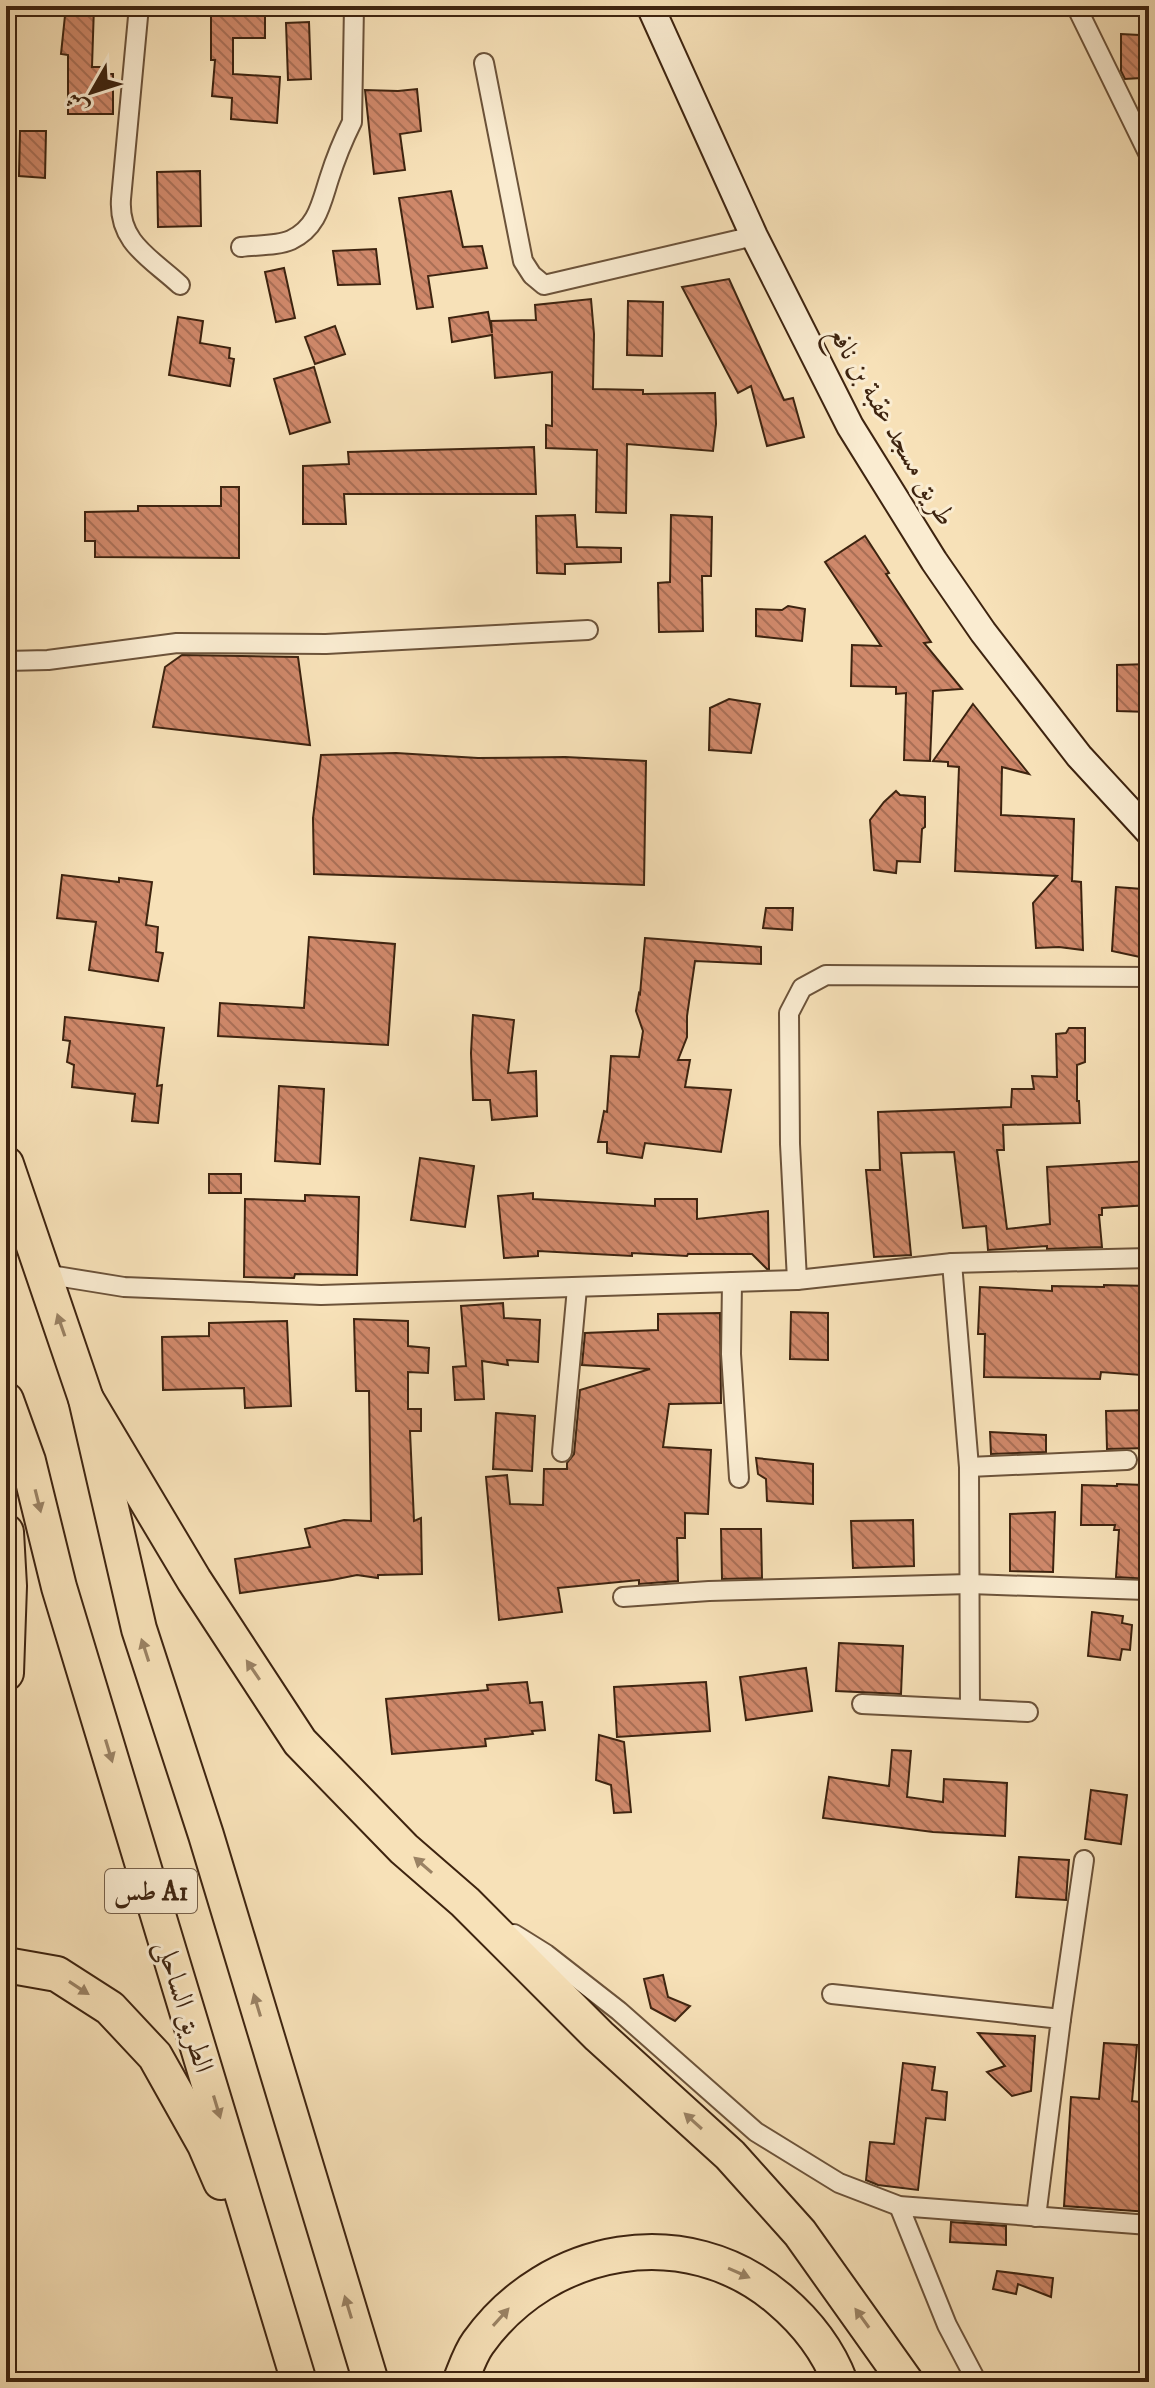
<svg xmlns="http://www.w3.org/2000/svg" width="1155" height="2388" font-family="'IM FELL DW Pica',Amiri,serif">
	<defs>
		<pattern id="building-back-hatch" width="6" height="6" patternUnits="userSpaceOnUse" patternTransform="scale(2)"><rect width="6" height="6" fill="#cf886a"/><path d="M-1 5l2 2M0 0l6 6M5-1l2 2" fill="none" stroke="#a96f56"/></pattern>
	</defs>
	<rect width="100%" height="100%" fill="#f7e1b8"/>
	<filter id="stains"><feTurbulence type="fractalNoise" baseFrequency=".0025" numOctaves="4"/><feColorMatrix values="0 0 0 0 .2 0 0 0 0 .09 0 0 0 0 .02 0 0 0 .5 -.17"/></filter>
	<radialGradient id="worn" r=".72"><stop offset=".6" stop-color="#630" stop-opacity="0"/><stop offset="1" stop-color="#630" stop-opacity=".3"/></radialGradient>
	<g fill="url(#building-back-hatch)" stroke="#3e2410" stroke-width="2">
		<path d="M66,6H94L92,67H105V74H113V114H68V55L61,54Z"/>
		<path d="M211,6H265V38H233V74L280,77L277,123L231,119L232,98L212,96L215,60H211Z"/>
		<path d="M309,22L311,79L288,80L286,23Z"/>
		<path d="M1121,34L1139,35L1141,78L1125,79L1121,71Z"/>
		<path d="M417,89L421,131L400,134L405,170L374,174L365,90L398,91Z"/>
		<path d="M20,131H46L45,178L19,176Z"/>
		<path d="M200,171L201,226L158,227L157,172Z"/>
		<path d="M451,191L463,247L482,246L487,268L428,276L433,307L417,309L399,198Z"/>
		<path d="M376,249L380,284L338,285L333,251Z"/>
		<path d="M284,268L295,318L276,322L265,272Z"/>
		<path d="M729,279L784,400L793,398L804,437L767,446L751,386L738,393L682,287Z"/>
		<path d="M591,299L594,334L593,389L643,390V394L715,393L716,424L713,451L627,444L626,513L596,512L597,450L546,448V425L552,426V372L495,378L492,335L452,342L449,318L488,312L492,333L491,321L536,320L535,305Z"/>
		<path d="M628,301L663,302L662,356L627,355Z"/>
		<path d="M178,317L203,321L200,343L230,348L229,358L234,359L230,386L169,375Z"/>
		<path d="M335,326L345,354L315,364L305,337Z"/>
		<path d="M314,367L330,422L290,434L274,379Z"/>
		<path d="M534,447L536,494H344L346,524H303V466L349,464L348,452Z"/>
		<path d="M221,487H239V558L95,557V541H85V512L138,511V506H221Z"/>
		<path d="M575,515L577,547L621,548V562L565,564V574L537,573L536,516Z"/>
		<path d="M671,515L712,517L711,576H702L703,631L659,632L658,583L670,582Z"/>
		<path d="M865,536L889,573L886,574L931,642L924,643L962,689L933,691L930,761L904,760L906,693L896,694V687L851,686L852,645L881,646L825,562Z"/>
		<path d="M788,606L805,609L802,641L756,636V609L782,610Z"/>
		<path d="M182,655L298,657L310,745L153,727L165,667Z"/>
		<path d="M1149,664V712L1117,711V665Z"/>
		<path d="M729,699L760,704L751,753L709,750L710,708Z"/>
		<path d="M973,704L1029,774L1002,767L1001,815L1074,819L1072,881L1081,882L1083,950L1059,947L1036,948L1033,903L1057,876L955,871L959,767L948,766V762L933,761Z"/>
		<path d="M396,753L478,758L565,757L646,761L644,885L314,874L313,818L321,755Z"/>
		<path d="M896,791L900,795L925,797V827L922,829L920,862L897,861L896,873L874,870L870,820L884,802Z"/>
		<path d="M62,875L119,882V878L152,882L146,925L158,927L156,952L163,953L158,981L89,970L96,922L57,918Z"/>
		<path d="M1116,887L1142,889L1141,911H1149V959L1112,951Z"/>
		<path d="M766,908H793L792,930L763,928Z"/>
		<path d="M309,937L395,944L388,1045L218,1036L220,1003L304,1008Z"/>
		<path d="M645,938L761,947V964L695,961L687,1016V1037L678,1060H690L685,1087L731,1090L721,1152L645,1143L642,1158L607,1153V1142H598L604,1111L607,1112L611,1056L639,1057L643,1031L636,1011L639,993L640,994Z"/>
		<path d="M473,1015L514,1020L508,1073L536,1071L537,1116L492,1120L490,1100H473L471,1053Z"/>
		<path d="M65,1017L164,1028L157,1086L162,1085L158,1123L132,1121L135,1094L72,1087L74,1065L67,1062L70,1041L63,1040Z"/>
		<path d="M1069,1028H1085V1062L1077,1065V1101H1079L1080,1123L1003,1125L1004,1150H997L1007,1229L1050,1224L1047,1167L1149,1161V1205L1102,1208V1215H1099L1102,1247L1047,1249V1246L988,1250L986,1226L963,1228L954,1152L901,1153L911,1255L874,1257L866,1170H880L878,1112L1011,1107L1012,1089H1034L1032,1076L1057,1077L1056,1034L1066,1033Z"/>
		<path d="M279,1086L324,1089L320,1164L275,1161Z"/>
		<path d="M420,1158L474,1166L465,1227L411,1220Z"/>
		<rect x="209" y="1174" width="32" height="19"/>
		<path d="M533,1193V1199L655,1206V1199H697V1219L768,1211L769,1269H767L752,1254H688L687,1256L632,1253V1256L538,1251V1256L504,1258L498,1196Z"/>
		<path d="M305,1195L359,1197L357,1275L295,1274L294,1278L244,1277L245,1199L305,1201Z"/>
		<path d="M1104,1285L1149,1286V1351H1143L1141,1375L1101,1372L1100,1379L984,1377L985,1334H978L980,1287L1052,1291V1286L1104,1287Z"/>
		<path d="M503,1303L504,1318L540,1320L538,1362L507,1360L508,1365L482,1361L484,1399L455,1400L453,1367L466,1366L461,1306Z"/>
		<path d="M791,1312L828,1313V1360L790,1359Z"/>
		<path d="M720,1313L721,1403L669,1404L663,1447L711,1450L708,1514L685,1513V1538H677L678,1581L639,1584V1580L558,1588L562,1612L499,1620L486,1477L507,1475L510,1504L543,1505L544,1469H567V1463L574,1454L580,1390L650,1369L582,1365L585,1333L658,1330V1314Z"/>
		<path d="M354,1319L408,1321V1346L429,1348L428,1373L408,1372V1409H421V1431H410L414,1521L421,1518L422,1574L378,1575V1578L357,1575L332,1580L240,1593L235,1559L310,1547L305,1529L344,1520L371,1521L369,1391H356Z"/>
		<path d="M287,1321L291,1406L245,1408L244,1388L163,1390L162,1337L209,1336V1323Z"/>
		<path d="M1149,1410V1448L1107,1449L1106,1411Z"/>
		<path d="M496,1413L535,1416L532,1471L493,1469Z"/>
		<path d="M990,1432L1046,1435V1452L991,1454Z"/>
		<path d="M756,1458L813,1464V1504L767,1501L766,1479L758,1474Z"/>
		<path d="M1117,1484L1144,1485L1141,1528H1149V1579L1116,1577L1119,1530H1114L1115,1525H1081L1082,1485L1117,1486Z"/>
		<path d="M1055,1512L1053,1572L1010,1571V1514Z"/>
		<path d="M913,1520L914,1566L853,1568L851,1521Z"/>
		<path d="M721,1529H761L762,1578L722,1579Z"/>
		<path d="M1092,1612L1123,1616L1122,1623L1132,1625L1130,1650L1122,1649L1120,1660L1088,1656Z"/>
		<path d="M839,1643L903,1646L901,1694L836,1691Z"/>
		<path d="M806,1668L812,1711L746,1720L740,1677Z"/>
		<path d="M527,1682L530,1703L542,1702L545,1730L532,1731L533,1734L485,1739L486,1746L392,1754L386,1699L488,1690L487,1685Z"/>
		<path d="M706,1682L710,1731L617,1737L614,1687Z"/>
		<path d="M599,1735L624,1742L631,1812L614,1813L611,1785L596,1780Z"/>
		<path d="M892,1750L911,1751L907,1797L943,1802L944,1779L1007,1783L1005,1836L933,1832L823,1818L829,1777L889,1786Z"/>
		<path d="M1091,1790L1127,1795L1121,1844L1085,1839Z"/>
		<path d="M1019,1857L1069,1860L1066,1900L1016,1897Z"/>
		<path d="M663,1975L668,1997L690,2006L675,2021L651,2008L644,1979Z"/>
		<path d="M978,2033L1035,2036L1031,2091L1012,2096L987,2072L1005,2066Z"/>
		<path d="M1104,2043L1137,2045L1132,2101L1149,2103V2212L1064,2206L1071,2097L1099,2099Z"/>
		<path d="M903,2063L935,2067L932,2090L947,2092L945,2120L926,2118L918,2190L878,2185L866,2180L870,2142L894,2144Z"/>
		<path d="M951,2222L1006,2226V2245L950,2242Z"/>
		<path d="M997,2271L1053,2278L1051,2297L1018,2284L1016,2294L993,2289Z"/>
	</g>
	<g fill="none" stroke-linecap="round" stroke-linejoin="round">
		<g stroke="#6c533a" stroke-width="22">
			<g id="street">
				<path d="M139,6L121,199C118,243 151,258 180,285"/>
				<path d="M1076,6L1149,155"/>
				<path d="M484,63L523,261L532,275L544,285L754,236"/>
				<path d="M241,247C256,245 278,246 291,240C317,228 321,204 329,179C335,160 343,140 352,122L354,6"/>
				<path d="M6,661L48,660L177,643L326,644L588,630"/>
				<path d="M952,1263L969,1467L970,1709"/>
				<path d="M44,1274L124,1287L321,1295L797,1280L952,1263L1149,1258"/>
				<path d="M797,1280L790,1144L789,1013L802,988L826,975L1149,977"/>
				<path d="M732,1282L731,1354L739,1478"/>
				<path d="M562,1452L577,1288"/>
				<path d="M969,1467L1127,1460"/>
				<path d="M623,1597L709,1591L970,1584L1146,1590"/>
				<path d="M862,1704L1028,1712"/>
				<path d="M514,1934L546,1954L619,2011L756,2132L839,2183L899,2206L1149,2225"/>
				<path d="M832,1994L1061,2019L1036,2217"/>
				<path d="M1061,2019L1084,1860"/>
				<path d="M899,2206L947,2325L977,2382"/>
			</g>
		</g>
		<g stroke="#3e2410" stroke-width="30">
			<path id="secondary" d="M650,6L754,236L850,426L934,561L983,632L1079,756L1149,832"/>
		</g>
		<g stroke="#3e2410" stroke-width="38">
			<g id="highway">
				<path d="M6,1164L86,1399L139,1629L206,1835L371,2382"/>
				<path d="M86,1399L194,1580L300,1742L404,1849L465,1902L599,2036L730,2155L800,2233L906,2382"/>
				<path d="M6,1400L28,1461L59,1587L299,2382"/>
				<path d="M6,1532L9,1586L6,1673"/>
				<path d="M6,1965L57,1974L110,2008L155,2056L205,2145L221,2182"/>
				<path d="M460,2382C465,2370 470,2354 478,2343C548,2245 686,2220 779,2299C805,2321 828,2350 840,2382"/>
			</g>
		</g>
		<use href="#street" stroke="#faecd1" stroke-width="18"/>
		<use href="#secondary" stroke="#faecd1" stroke-width="26"/>
		<use href="#highway" stroke="#f7e1b8" stroke-width="34"/>
	</g>
	<defs><path id="oneway-solid" d="M-6-.8H1V-3.2L6.5 0L1 3.2V.8H-6Z" transform="scale(2)"/></defs>
	<g fill="#9a8264">
		<use href="#oneway-solid" transform="translate(61 1325) rotate(-109)"/>
		<use href="#oneway-solid" transform="translate(38 1501) rotate(76)"/>
		<use href="#oneway-solid" transform="translate(145 1650) rotate(-108)"/>
		<use href="#oneway-solid" transform="translate(253 1670) rotate(-124)"/>
		<use href="#oneway-solid" transform="translate(109 1751) rotate(73)"/>
		<use href="#oneway-solid" transform="translate(423 1865) rotate(-139)"/>
		<use href="#oneway-solid" transform="translate(79 1988) rotate(33)"/>
		<use href="#oneway-solid" transform="translate(257 2005) rotate(-107)"/>
		<use href="#oneway-solid" transform="translate(217 2107) rotate(73)"/>
		<use href="#oneway-solid" transform="translate(693 2121) rotate(-138)"/>
		<use href="#oneway-solid" transform="translate(739 2273) rotate(24)"/>
		<use href="#oneway-solid" transform="translate(348 2307) rotate(-107)"/>
		<use href="#oneway-solid" transform="translate(501 2317) rotate(-48)"/>
		<use href="#oneway-solid" transform="translate(862 2318) rotate(-126)"/>
	</g>
	<g text-anchor="middle" stroke-width="6" stroke-linejoin="round" paint-order="stroke">
		<rect fill="#faecd1" stroke="#76604a" stroke-width="2" x="105" y="1869" width="92" height="44" rx="6"/>
		<g font-size="26" font-weight="bold" fill="#3e2410">
			<text x="151" y="1900">طس A1</text>
		</g>
		<g font-size="28" fill="#3e2410" stroke="#faecd1">
			<text transform="translate(893 425) rotate(60)" y="10">طريق مسجد عقبة بن نافع</text>
			<text transform="translate(186 2006) rotate(73)" y="10">الطريق الساحلى</text>
		</g>
	</g>
	<rect width="1155" height="2388" fill="none" stroke="#f7e1b8" stroke-width="32"/>
	<rect x="8" y="8" width="1139" height="2372" fill="none" stroke="#3e2410" stroke-width="4"/>
	<rect x="16" y="16" width="1123" height="2356" fill="none" stroke="#3e2410" stroke-width="2"/>
	<g transform="translate(92 92) rotate(231)" stroke="#faecd1" stroke-width="6" paint-order="stroke">
	<path d="M0-6L14 30L0 20L-14 30Z" fill="#3e2410"/>
	<text y="-12" font-size="22" font-weight="bold" text-anchor="middle" fill="#3e2410">ش</text>
	</g>
	<rect width="100%" height="100%" filter="url(#stains)"/>
	<rect width="100%" height="100%" fill="url(#worn)"/>
</svg>
